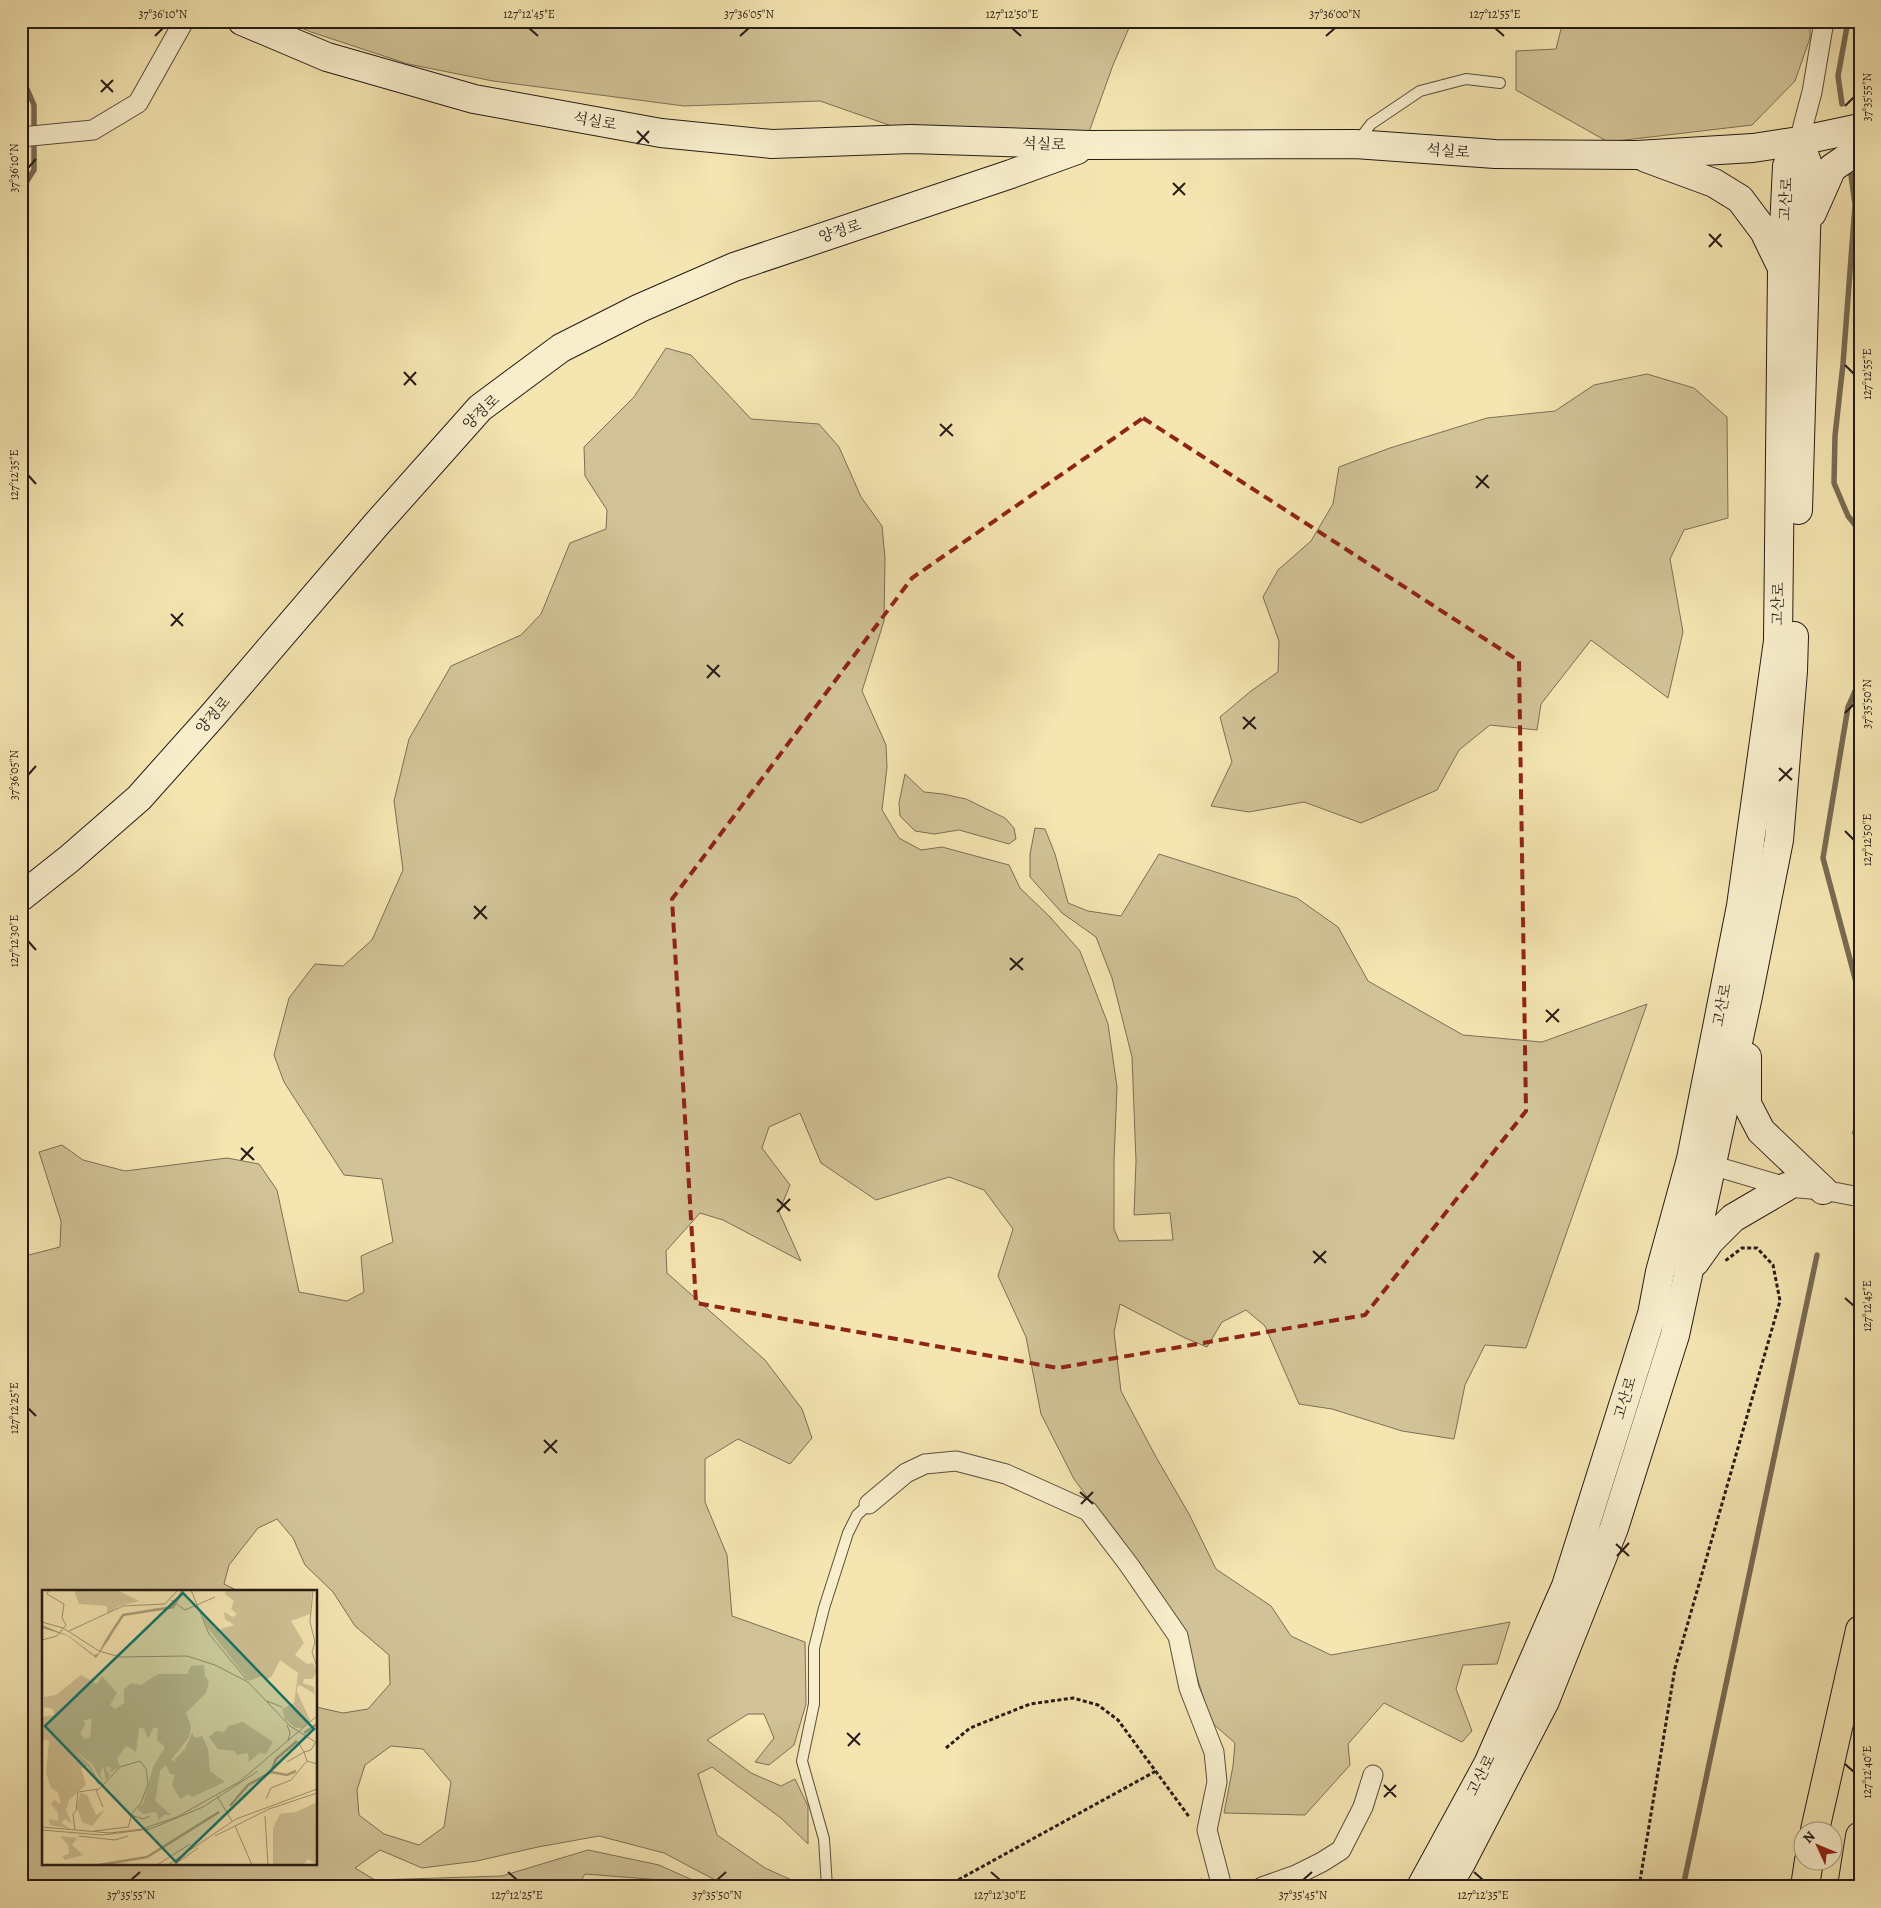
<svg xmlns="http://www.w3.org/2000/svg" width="1881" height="1908" font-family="Alegreya,'Noto Serif KR',serif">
	<rect width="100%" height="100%" fill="#f4e5b1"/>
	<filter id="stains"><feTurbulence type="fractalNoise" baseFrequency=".004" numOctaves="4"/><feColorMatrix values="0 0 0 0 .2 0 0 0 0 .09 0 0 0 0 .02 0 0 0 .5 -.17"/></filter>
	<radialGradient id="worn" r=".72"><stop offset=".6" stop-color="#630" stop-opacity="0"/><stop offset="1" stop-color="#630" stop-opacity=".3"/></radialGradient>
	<g fill="#d1c397" stroke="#7c6f56" fill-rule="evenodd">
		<path d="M286,21H1132L1113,65L1089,132L906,131L820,101L684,106L493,81L408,64L311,32Z"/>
		<path d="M1563,21H1810V38L1795,81L1752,125L1608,142L1516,90V51L1556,49Z"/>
		<path d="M666,348L691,355L751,419L819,424L839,447L861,497L882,526L885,558L884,621L862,691L886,745L887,767L882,810L899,838L921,850L942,847L1009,865L1020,888L1050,917L1080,951L1108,1024L1117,1087L1114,1161V1229L1119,1241L1173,1240L1170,1213L1134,1215L1136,1161L1132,1057L1112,978L1096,937L1062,913L1030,877V854L1035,828L1045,829L1055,854L1068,903L1088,911L1121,916L1159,854L1297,898L1338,927L1368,981L1463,1035L1542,1042L1647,1004L1526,1348L1485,1345L1465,1385L1454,1439L1402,1431L1332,1409L1299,1404L1265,1326L1246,1310L1222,1322L1207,1347L1185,1338L1120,1304L1114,1332L1121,1391L1156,1457L1189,1514L1216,1569L1271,1606L1291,1636L1331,1655L1510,1622L1497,1664L1463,1665L1456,1689L1472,1731L1462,1742L1384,1703L1348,1744L1350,1765L1305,1815L1224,1813L1233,1766L1235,1743L1211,1722L1183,1632L1141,1570L1074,1479L1041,1414L1026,1337L998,1276L1013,1229L984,1190L949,1177L876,1200L821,1163L800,1113L769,1127L762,1148L790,1185L779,1212L801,1261L723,1220L700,1213L666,1251L667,1273L765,1360L802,1409L812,1438L790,1464L738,1439L705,1459V1502L727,1555L732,1616L805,1642L806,1704L794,1745L769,1765L755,1762L774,1738L764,1714H748L707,1740L751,1773L781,1786L795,1779L808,1806V1844L781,1818L712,1767L698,1774L717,1835L765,1868L805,1886L739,1887L717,1881L664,1853L599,1836L538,1847L477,1861L422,1868L380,1850L355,1868L375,1880L502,1876L588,1850L659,1865L708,1887H674L661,1880L585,1874L577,1887H21V1257L60,1247L61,1221L39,1152L62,1145L83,1160L125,1171L227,1158L259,1164L277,1190L299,1292L347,1301L364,1292L361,1256L393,1242L382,1179L344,1175L284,1082L274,1055L289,998L315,964L343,966L372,940L403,870L394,801L409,739L451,666L521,635L541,614L570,543L606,529L607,510L585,476L584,447L634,397ZM277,1519L293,1538L305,1565L333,1592L355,1626L389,1655L390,1684L368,1709L343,1713L316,1707V1864H44V1592H240L224,1584L229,1565L258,1528ZM391,1746L423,1749L451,1782L444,1827L419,1845L384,1834L359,1815L357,1790L365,1765Z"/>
		<path d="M1647,374L1694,388L1727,417L1728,518L1684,530L1670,559L1683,632L1668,698L1591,640L1541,704L1537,730L1490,725L1459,750L1437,790L1361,823L1304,802L1249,812L1211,806L1232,762L1220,717L1251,691L1278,672L1279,641L1263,597L1278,570L1311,541L1333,504L1339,467L1390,448L1487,418L1555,411L1594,385Z"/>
		<path d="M905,774L924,792L943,794L966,799L1005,818L1014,828L1016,839L1009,844L959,830L934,834L915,831L900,816L899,803Z"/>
	</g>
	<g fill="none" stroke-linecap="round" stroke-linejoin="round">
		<g stroke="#786b53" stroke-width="5.5">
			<path d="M21,75L34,105V170L21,190"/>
			<path d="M1842,104L1838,76L1848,21"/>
			<path d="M1851,175L1855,205L1843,364L1835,436L1834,483L1848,516L1860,531"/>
			<path d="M1860,680L1848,707L1823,858L1860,997"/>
			<path d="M1855,1133L1859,1109L1860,1090"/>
			<path d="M1683,1887L1817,1255"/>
		</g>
		<g stroke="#5a4e3d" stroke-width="12">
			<g id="lane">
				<path d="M1357,142L1371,124L1420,91L1466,79L1500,83"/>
				<path d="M827,1887L824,1839L802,1761L814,1704V1648L824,1608L848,1533L857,1515L869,1504"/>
			</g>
		</g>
		<g stroke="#5a4e3d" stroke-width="21">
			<g id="street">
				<path d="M21,137L93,130L138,103L184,21"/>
				<path d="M1799,141L1812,92L1824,21"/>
				<path d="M1701,1162L1786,1187L1823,1190L1860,1197"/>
				<path d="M869,1504L906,1473L925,1464L956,1461L1006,1474L1088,1511L1129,1565L1178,1636L1189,1688L1214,1752L1217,1782L1207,1830L1222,1887"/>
				<path d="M1262,1887L1296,1875L1322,1862L1341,1850L1363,1807L1373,1775"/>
			</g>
		</g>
		<g stroke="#261b16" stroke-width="30">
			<g id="secondary">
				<path d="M242,21L327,57L474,99L661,133L772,144L911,139L1090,145L1355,144L1495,154L1637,155L1753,148L1799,141L1860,128"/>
				<path d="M1646,158L1714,183L1740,199L1764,231L1781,266"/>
				<path d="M1812,213L1832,168L1860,149"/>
				<path d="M1798,510L1808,165L1799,141"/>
				<path d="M21,897L69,859L139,798L214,714L375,526L480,408L561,348L640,308L734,267L1011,174L1077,150"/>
				<path d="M1747,1057V1104L1761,1131L1823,1190"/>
				<path d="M1695,1262L1710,1241L1733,1218L1786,1187"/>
				<path d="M1421,1887L1488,1764L1566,1586L1652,1314L1660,1272L1691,1159L1741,906L1778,641L1782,270L1787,166L1799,141"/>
				<path d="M1447,1887L1461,1863L1545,1701L1614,1528L1675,1335L1748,996L1779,840L1793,671L1794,636"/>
			</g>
		</g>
		<g stroke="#261b16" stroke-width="30">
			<g id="highway">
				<path d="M1815,1830L1860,1630"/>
				<path d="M1805,1887L1809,1860"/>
				<path d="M1852,1887L1860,1836"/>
			</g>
		</g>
		<g stroke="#261b16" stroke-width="3" stroke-dasharray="4 2.5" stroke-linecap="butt">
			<path d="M1860,429L1858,430C1855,453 1851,477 1860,499"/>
			<path d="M1858,430L1860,407"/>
			<path d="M946,1748L970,1728L1030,1704L1073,1698L1098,1705L1118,1720L1190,1818"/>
			<path d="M947,1886L1156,1771"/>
			<path d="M1131,1887L1147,1882L1181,1886L1202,1880"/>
			<path d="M1639,1887L1675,1668L1780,1301L1773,1265L1757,1248H1742L1725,1261"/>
		</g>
		<use href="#lane" stroke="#f8eecc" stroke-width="10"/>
		<use href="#street" stroke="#f8eecc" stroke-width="19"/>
		<use href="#secondary" stroke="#f8eecc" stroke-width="28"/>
		<use href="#highway" stroke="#f4e5b1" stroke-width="28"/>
	</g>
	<path fill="none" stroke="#8f2418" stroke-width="4" stroke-dasharray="10 6" stroke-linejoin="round" d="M1143,418L1519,661L1526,1111L1365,1315L1058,1368L696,1303L672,899L912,578Z"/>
	<path fill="none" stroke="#261b16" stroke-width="2" d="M529,28L538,36M1012,28L1021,36M1495,28L1504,36M155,36L163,28M740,36L749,28M1326,36L1335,28M101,80L113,92M101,92L113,80M1845,106L1854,97M637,131L649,143M637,144L649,131M28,168L36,159M1173,183L1185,195M1173,195L1185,183M1709,234L1722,247M1709,247L1721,234M1845,365L1854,374M404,372L416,385M404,385L416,372M940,424L953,436M940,436L952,424M28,475L36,484M1476,476L1489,488M1476,488L1488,475M171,614L183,626M171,626L183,613M707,665L720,677M707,678L719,665M1845,713L1854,704M1243,717L1256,729M1243,729L1255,717M1779,768L1792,780M28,775L36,766M1779,781L1792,768M1845,831L1854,840M474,906L487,919M474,919L486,906M28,941L36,950M1010,958L1023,970M1010,970L1023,958M1546,1010L1559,1022M1546,1022L1559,1009M241,1148L254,1160M241,1160L253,1147M777,1199L790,1211M777,1212L790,1199M1313,1251L1326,1263M1314,1263L1326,1251M1845,1298L1854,1306M28,1408L36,1416M544,1440L557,1453M544,1453L557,1440M1080,1492L1093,1504M1081,1504L1093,1492M1616,1544L1629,1556M1617,1556L1629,1543M847,1733L860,1745M848,1746L860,1733M1845,1764L1854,1772M1384,1785L1396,1797M1384,1797L1396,1785M508,1872L517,1880M991,1872L1000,1880M1474,1872L1483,1880M131,1880L140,1872M717,1880L726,1872M1303,1880L1312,1872"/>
	<g text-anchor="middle" stroke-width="4.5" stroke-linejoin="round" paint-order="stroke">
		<g font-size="15" fill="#261b16" stroke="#f8eecc">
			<text transform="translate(595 121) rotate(10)" y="5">석실로</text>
			<text transform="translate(1044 144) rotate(2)" y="5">석실로</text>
			<text transform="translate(1448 151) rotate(4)" y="5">석실로</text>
			<text transform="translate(1786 199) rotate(-87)" y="5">고산로</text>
			<text transform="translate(840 231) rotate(-18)" y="5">양정로</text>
			<text transform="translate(481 412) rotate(-43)" y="5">양정로</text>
			<text transform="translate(1778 604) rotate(-89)" y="5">고산로</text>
			<text transform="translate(213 715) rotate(-49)" y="5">양정로</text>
			<text transform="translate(1722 1005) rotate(-79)" y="5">고산로</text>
			<text transform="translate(1625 1398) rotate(-73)" y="5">고산로</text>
			<text transform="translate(1481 1775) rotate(-63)" y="5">고산로</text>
		</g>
	</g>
	<g transform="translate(42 1590)">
		<rect width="275" height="275" fill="#f4e5b1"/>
		<path d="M32,0H75L97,11L77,16L65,24V16L37,14ZM184,0H270L268,24L249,31L262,53L253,65L265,74L271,73L275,81L271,89H262L261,93L272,97L273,104L258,95L255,97V102L269,132L260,138H254L243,129L240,119L252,113L256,83L238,70L230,86L224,90L220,86L207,91L165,37L157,18L176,40L192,35L183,29L182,22L191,27L195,24L189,19L192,11L183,4ZM162,75L163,86L167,92L164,103L144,123L149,136L147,147L129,170L135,172L132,170L143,159L153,136L150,143L153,148L160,146L166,159L168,181L183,192L150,207L147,204L138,209L130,195L133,185L128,184L124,175L118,181L113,211L129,225H122L117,230L114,222L101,224L95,218L101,214L111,177L123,157L115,150L116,138H111L106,149L102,138H97L94,162L84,156L75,169L78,176L70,182L66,181L70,178L64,176L65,181L68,185L64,190L61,177L58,183L61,193L50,174L31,159L48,175L58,193L56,195L46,176L39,178L44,195L27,210L24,220L30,233L22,229L20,233L28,239L8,235L7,229L16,231V223L9,214L12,210L19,214L16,202L9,198L4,183L7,151L3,149L0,153V127L12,125L11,119L2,117V107L14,105L39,85L55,94L60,86L75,103L68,115L73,119L82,113V99L89,93L99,95L116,84H145L149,76ZM50,129L48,147L43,149L38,143L43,135L42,130ZM201,132L231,152L224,164L217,163L207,172L206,163L195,165L192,161L176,159L167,147L174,141L182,142L186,136ZM38,203L45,205L54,225L63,220L50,236L40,232L35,218ZM275,212V275L266,269L261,275H231V238L238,224L254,222ZM18,246L35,248L30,255L41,265L23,270L20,266L27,264L26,255Z" fill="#d1c397" fill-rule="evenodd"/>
		<path d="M0,35L27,46L52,65L56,64L65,47L68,48L54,68L26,46L0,38Z" fill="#aea07c"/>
		<path fill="none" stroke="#aea07c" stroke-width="2.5" d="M66,48L81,25L131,17L141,0M262,143L275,134M229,182L245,185L254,181M188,216L206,195L229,182L234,169L255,151M57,275L105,267L177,222"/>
		<path fill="none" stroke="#a29473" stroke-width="1" d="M149,0L167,44L205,90M271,0L268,32L273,52L270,62L275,77M129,10L143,20L173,7M0,32L21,38L57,61L78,67L145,66L173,75L206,92L248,136L275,153M27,41L81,16L123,14L136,0M0,50L15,46L24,35L20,28L22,14L5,4L7,0M225,111L240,117M245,135L248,143L246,151M273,153L269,160L262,162L265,171L275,174M245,172L262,162L256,152M54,200L61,217M175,206L190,231M224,209L229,198L249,190L265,171M89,225L101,229L108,226M223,226L226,275M193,236L210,275M0,237L68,243L100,239L135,227L197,192L275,126M0,240L60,245L108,239L161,217L216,181M33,240L31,224L34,221L36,202L57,199L78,177L98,171L104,179L106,194L99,213L90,223L86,238M52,241L86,237M37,246L73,250L86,246M173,246L227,219L275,203M115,275L148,254M126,275L194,229L275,199M132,275L156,258"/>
		<path fill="#0f766e" fill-opacity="0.15" stroke="#0f766e" stroke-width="2.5" d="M141,3L272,139L134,272L3,136Z"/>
		<rect width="275" height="275" fill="none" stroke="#261b16" stroke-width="2.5"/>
	</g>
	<rect width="1881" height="1908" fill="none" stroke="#f4e5b1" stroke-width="55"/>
	<g transform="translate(1818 1846) rotate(314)"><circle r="24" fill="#f8eecc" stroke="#a49a83"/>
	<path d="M0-4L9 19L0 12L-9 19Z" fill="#8f2418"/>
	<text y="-8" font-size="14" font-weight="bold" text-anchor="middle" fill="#261b16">N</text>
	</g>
	<rect x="28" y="28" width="1826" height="1852" fill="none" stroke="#261b16" stroke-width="2"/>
	<g font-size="12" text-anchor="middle" fill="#261b16">
		<text x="163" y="18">37°36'10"N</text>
		<text x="529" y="18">127°12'45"E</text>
		<text x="749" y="18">37°36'05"N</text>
		<text x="1012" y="18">127°12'50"E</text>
		<text x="1335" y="18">37°36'00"N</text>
		<text x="1495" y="18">127°12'55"E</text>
		<text transform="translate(1867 97) rotate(-90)" y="4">37°35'55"N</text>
		<text transform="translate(14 168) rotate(-90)" y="4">37°36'10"N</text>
		<text transform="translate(1867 374) rotate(-90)" y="4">127°12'55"E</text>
		<text transform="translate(14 475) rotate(-90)" y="4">127°12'35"E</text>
		<text transform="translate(1867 704) rotate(-90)" y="4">37°35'50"N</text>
		<text transform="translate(14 775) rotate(-90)" y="4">37°36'05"N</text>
		<text transform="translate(1867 840) rotate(-90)" y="4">127°12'50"E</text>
		<text transform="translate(14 941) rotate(-90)" y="4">127°12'30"E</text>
		<text transform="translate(1867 1306) rotate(-90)" y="4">127°12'45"E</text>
		<text transform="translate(14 1408) rotate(-90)" y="4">127°12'25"E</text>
		<text transform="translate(1867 1772) rotate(-90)" y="4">127°12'40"E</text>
		<text x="131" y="1899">37°35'55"N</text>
		<text x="517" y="1899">127°12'25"E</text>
		<text x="717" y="1899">37°35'50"N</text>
		<text x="1000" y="1899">127°12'30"E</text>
		<text x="1303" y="1899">37°35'45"N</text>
		<text x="1483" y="1899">127°12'35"E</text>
	</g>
	<rect width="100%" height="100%" filter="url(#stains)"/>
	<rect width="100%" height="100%" fill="url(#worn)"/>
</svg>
